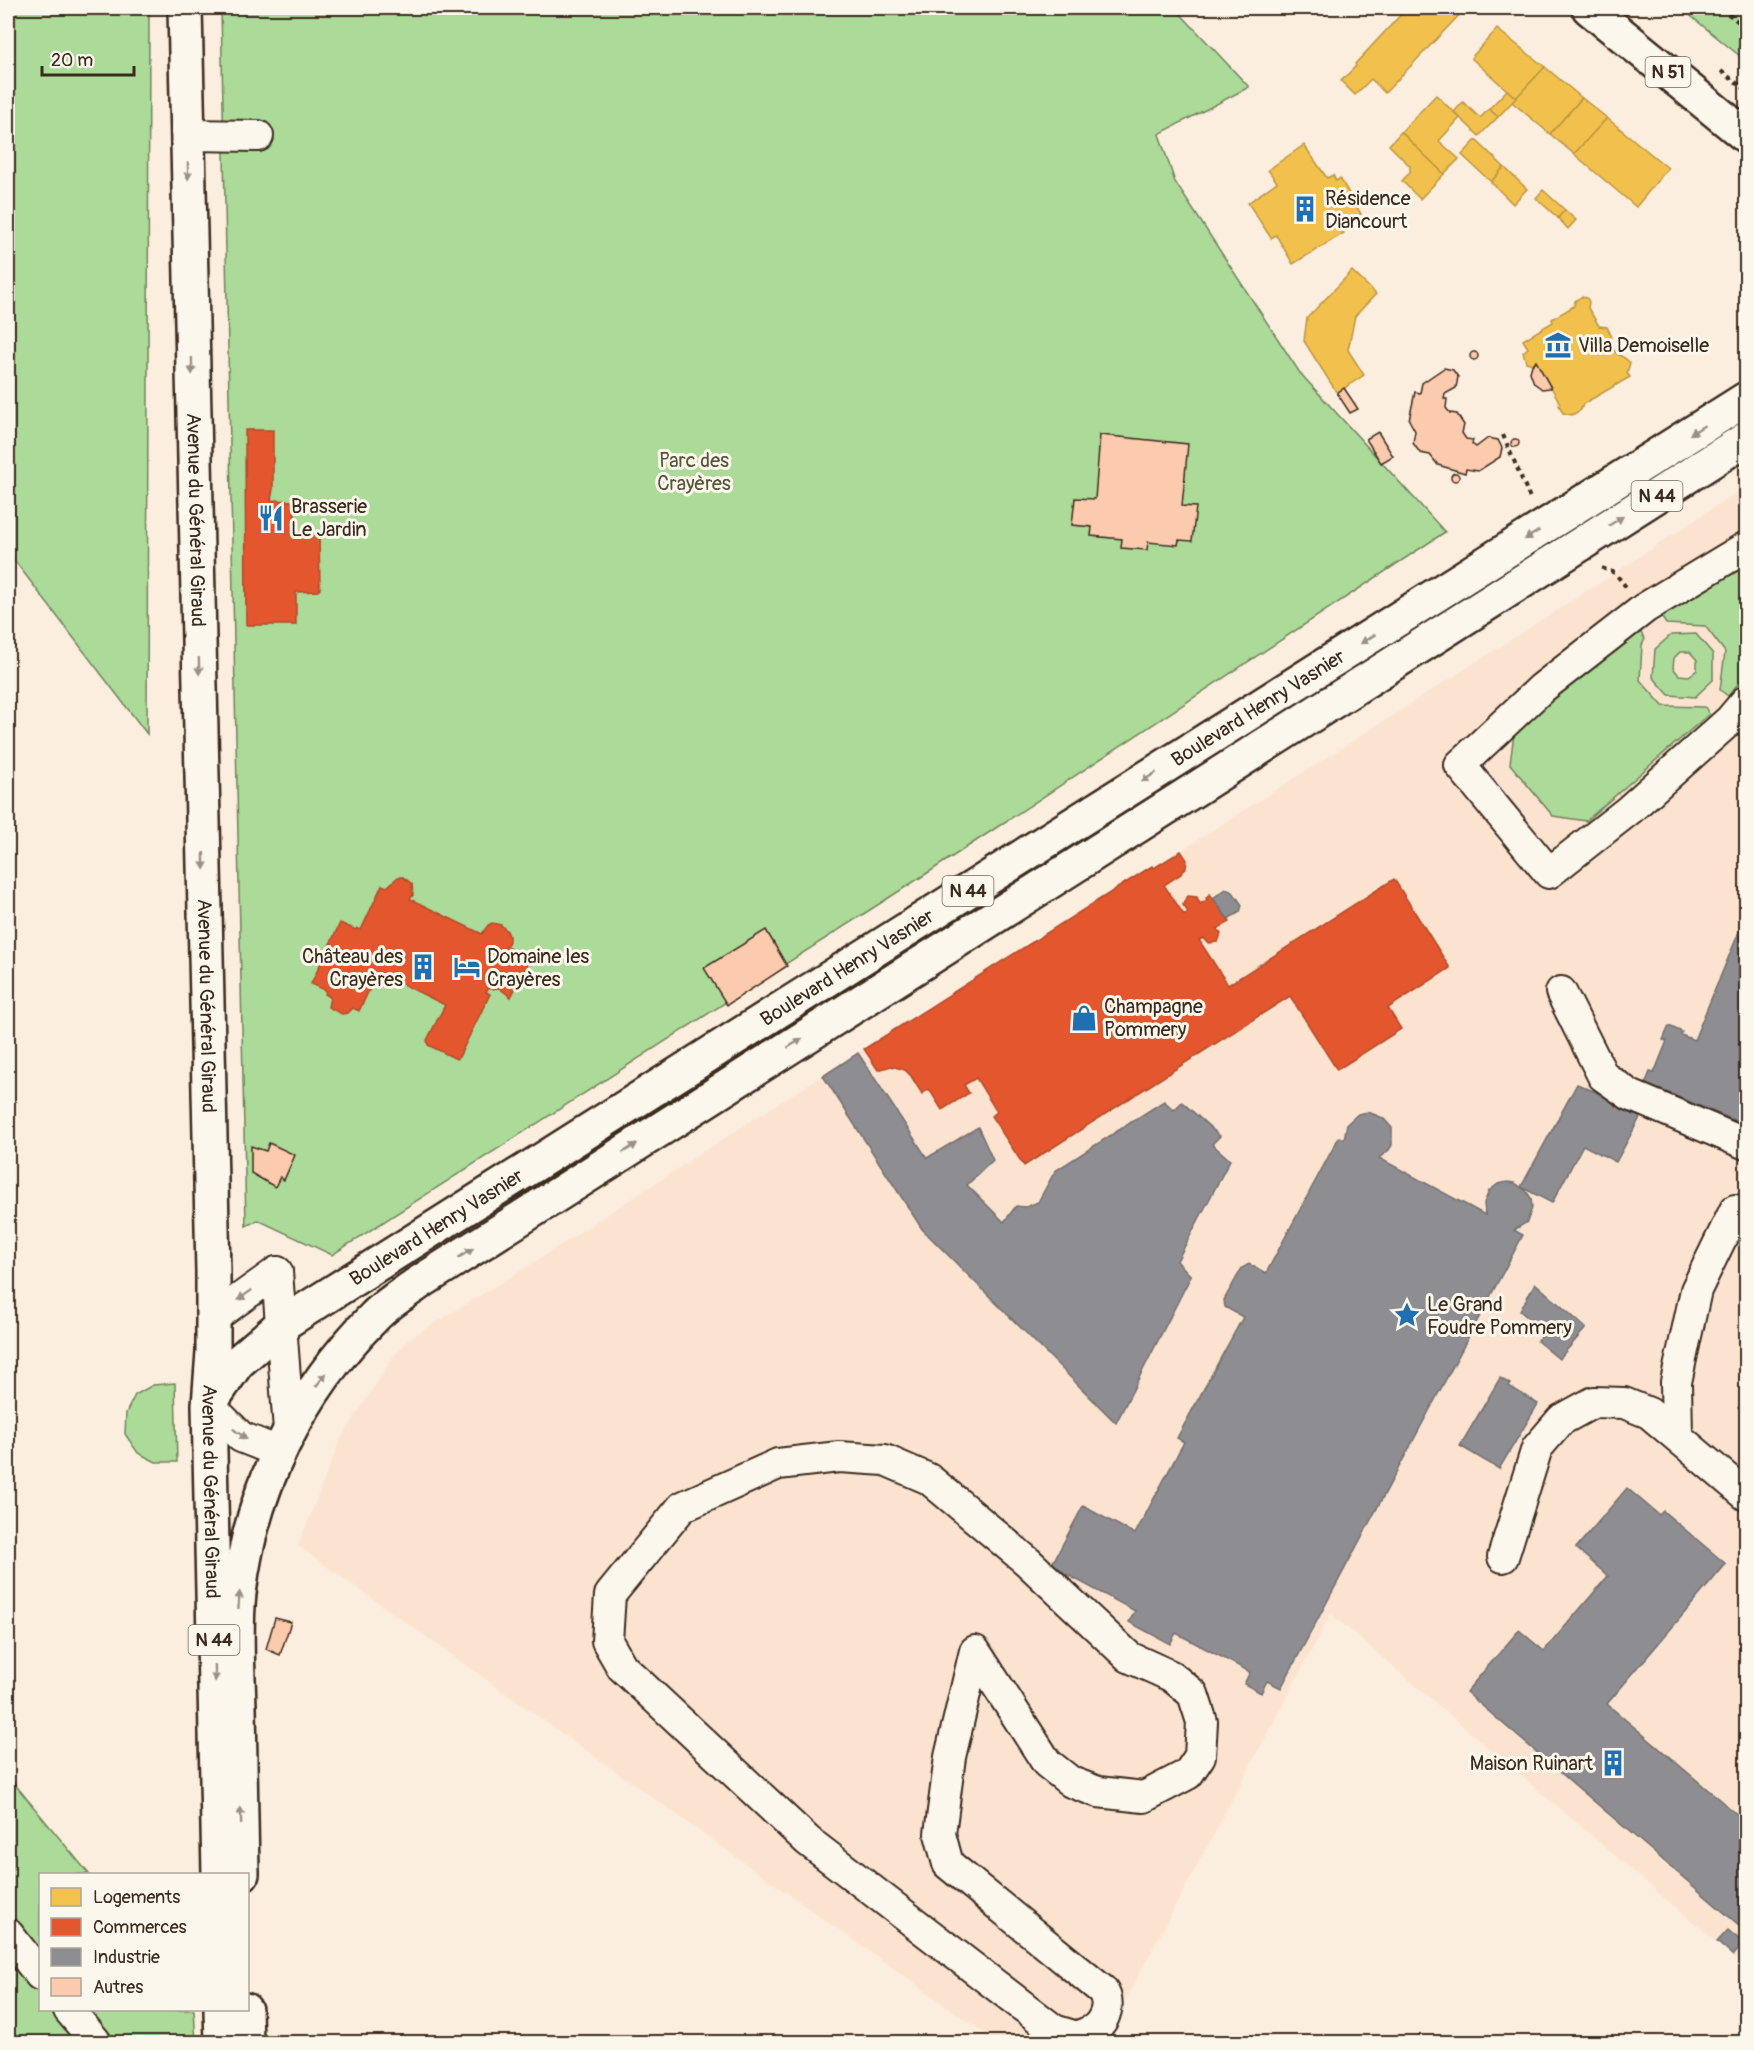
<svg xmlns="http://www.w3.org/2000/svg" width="1754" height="2050" font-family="Pangolin,sans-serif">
	<rect width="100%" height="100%" fill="#fbeedf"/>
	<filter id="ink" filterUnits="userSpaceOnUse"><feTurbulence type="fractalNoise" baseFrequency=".0167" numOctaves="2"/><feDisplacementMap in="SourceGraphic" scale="12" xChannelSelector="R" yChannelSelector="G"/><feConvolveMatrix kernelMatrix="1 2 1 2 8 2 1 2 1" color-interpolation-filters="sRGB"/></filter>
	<g filter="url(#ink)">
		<path fill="#fbe3d0" d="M1746,486V1967L1331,1614L1103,2042H997L298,1546L340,1440L393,1357L409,1339L522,1270L757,1117L1152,866L1154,868L1215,829L1615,573Z"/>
		<g fill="#abda99" stroke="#73825c" stroke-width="1.5" fill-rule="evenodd">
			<path d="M8,8H149L147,734L8,552Z"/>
			<path d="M221,8H1175L1249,87L1159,134L1175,182L1300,373L1445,532L929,872L332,1255L258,1220L246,1226Z"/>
			<path d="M1681,8H1746V61Z"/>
			<path d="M1746,556V674L1728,696L1720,690L1725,652L1705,626L1666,624L1659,613Z"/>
			<path d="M1637,627L1645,639L1642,645L1640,680L1663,706L1705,707L1709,714L1586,821L1553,816L1510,764L1514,733Z"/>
			<path d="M1696,634L1713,654V680L1695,697L1669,695L1653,677L1655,649L1671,635ZM1680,652H1690L1697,660V670L1689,676L1679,675L1673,668L1674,658Z"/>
			<path d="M175,1383L177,1462H156L138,1453L125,1434L126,1413L135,1395L153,1385Z"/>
			<path d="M8,1776L89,1874H40V2010H194L196,2042H8Z"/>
		</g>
		<g fill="#f2c14e" stroke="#bb9440" stroke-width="1.5">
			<path d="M1407,8H1466L1385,93L1371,79L1355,95L1341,81L1356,66L1355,64Z"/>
			<path d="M1497,29L1545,67L1516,98L1471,58Z"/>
			<path d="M1545,67L1582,98L1550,134L1512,102Z"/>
			<path d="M1507,90L1516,98L1498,117L1489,109Z"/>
			<path d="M1436,95L1460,118L1439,141L1459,159L1444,174L1401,132Z"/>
			<path d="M1582,98L1607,118L1574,154L1550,134Z"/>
			<path d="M1463,102L1480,118L1489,109L1498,117L1479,136L1454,112Z"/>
			<path d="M1607,118L1668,168L1636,207L1574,154Z"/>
			<path d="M1401,132L1444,174L1420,199L1402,181L1410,172V166L1389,145Z"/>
			<path d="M1476,140L1504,167L1491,182L1462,155Z"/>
			<path d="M1304,145L1327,178L1333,175L1336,181L1340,178L1361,214L1341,226L1344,233L1293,264L1276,235L1271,238L1248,203L1277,182L1268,170Z"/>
			<path d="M1504,167L1527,189L1513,204L1491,182Z"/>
			<path d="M1543,190L1565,210L1558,218L1536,198Z"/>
			<path d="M1565,210L1576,220L1568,229L1558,218Z"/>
			<path d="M1352,271L1376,294L1355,316L1348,350L1364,375L1337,393L1304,341L1307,318Z"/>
			<path d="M1581,297L1587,298L1589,302L1588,308L1599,326L1607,327L1611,335L1610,344L1616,353L1626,359L1630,363L1627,373L1630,377L1583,404L1581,410L1572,415L1563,413L1559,405L1560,403L1536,361L1532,364L1526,362L1523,352L1528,348L1523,340L1553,322L1552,319L1574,306L1575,301Z"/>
		</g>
		<g fill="#e4572e" stroke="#b14a29" stroke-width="1.5">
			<path d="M245,430H273V489L271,500L294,501L296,533L317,534L319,536L320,589L318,591L296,592V625H246Z"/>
			<path d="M1181,851L1187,860L1186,868L1181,874L1164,885L1184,915L1188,912L1183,905L1184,901L1188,896L1197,897L1200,904L1207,900L1206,898L1210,894L1230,922L1217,929L1221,934L1218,942L1208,943L1204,938L1199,940L1228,985L1394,879L1450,968L1388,1008L1401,1029L1337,1070L1290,996L1024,1166L991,1116L997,1112L976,1078L964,1085L969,1093L942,1110L929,1089L922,1094L911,1076L905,1070L891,1066L878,1070L864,1049L1152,866L1154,868Z"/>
			<path d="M398,877H403L412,884L413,895L410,899L482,934L488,925L492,923L501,925L507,931L509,936V941L506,947L527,957L529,961L511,997L499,988L488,989L486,992L490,994L459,1057L456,1059L428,1045L427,1040L445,1005L378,972L359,1011L353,1008L348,1013L342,1014L328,1007L330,997L325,994L326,991L311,984L340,923L356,930L357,928L361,930L382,885L387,887Z"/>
		</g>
		<g fill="#8d8d92" stroke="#746f6f" stroke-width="1.5">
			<path d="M1226,889L1233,892L1242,905L1240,912L1228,919L1213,898Z"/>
			<path d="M1746,915V1125L1659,1089L1657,1092L1644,1087L1650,1072L1654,1073L1667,1041L1663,1040L1669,1026L1682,1032L1681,1035L1694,1040Z"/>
			<path d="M858,1053L927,1158L978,1127L993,1160L967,1185L1004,1222L1016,1206L1026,1207L1038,1202L1055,1171L1164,1101L1174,1110L1182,1102L1220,1136L1212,1144L1230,1160L1177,1261L1191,1276L1116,1423L922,1229L823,1076Z"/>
			<path d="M1577,1084L1643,1112L1616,1162L1583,1145L1552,1203L1521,1187Z"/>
			<path d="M1368,1112L1383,1118L1392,1128V1145L1389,1150L1379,1158L1485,1215L1484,1203L1489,1191L1498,1184L1507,1182L1515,1183L1526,1191L1531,1198L1532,1208L1527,1222L1514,1230L1523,1235L1281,1688L1267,1681L1261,1693L1244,1684L1250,1672L1176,1633L1170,1644L1129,1622L1135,1611L1051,1566L1083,1506L1135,1534L1184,1442L1177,1438L1243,1317L1225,1307L1224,1300L1242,1268L1249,1264L1266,1273L1339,1137L1344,1139L1347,1124L1358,1114Z"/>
			<path d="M1535,1283L1586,1328L1559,1359L1537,1341L1545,1332L1520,1311Z"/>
			<path d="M1500,1378L1510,1384L1509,1386L1538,1404L1499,1469L1460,1446Z"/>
			<path d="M1746,1398V1415L1738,1408Z"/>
			<path d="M1627,1488L1659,1515L1663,1511L1726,1564L1607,1704L1746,1822V1931L1466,1692L1519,1630L1544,1651L1608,1576L1576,1548Z"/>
			<path d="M1728,1930L1744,1943L1733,1956L1717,1942Z"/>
		</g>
		<g fill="#fccaac" stroke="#3b2a1e" stroke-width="1.5">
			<circle cx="1474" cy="356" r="4"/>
			<path d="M1536,361L1551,388L1542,389L1534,383L1530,372L1532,365Z"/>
			<path d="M1444,368L1453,370L1458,377L1456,388L1445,394L1444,399H1447L1446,408L1450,413L1457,414L1464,425L1462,433L1466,439L1473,440L1472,444L1476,447L1488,438L1498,440L1502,448L1500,457L1478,471L1466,469L1465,473L1438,465L1430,455L1420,453L1413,443L1415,431L1409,420L1415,392L1420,393L1422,383Z"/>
			<path d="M1344,388L1358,409L1350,413L1337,393Z"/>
			<path d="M1378,432L1393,456L1381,463L1366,439Z"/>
			<path d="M1100,435L1188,444L1182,506L1196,507L1192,541L1179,540L1178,545L1148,542L1147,550L1121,548L1122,539L1091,536L1092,527L1072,525L1075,498L1095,499Z"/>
			<circle cx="1515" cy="443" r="4"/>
			<circle cx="1455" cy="477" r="4"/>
			<path d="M766,930L787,966L727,1005L704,968Z"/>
			<path d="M269,1143L295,1155L284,1180L280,1177L275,1187L251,1173V1146L266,1151Z"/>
			<path d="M275,1618L291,1622L280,1655L266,1649Z"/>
		</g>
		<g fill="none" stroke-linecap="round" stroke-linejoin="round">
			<g stroke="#3b2a1e" stroke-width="34">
				<g id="minor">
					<path d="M187,135L258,136"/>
					<path d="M1746,547L1645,608L1542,688L1460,765L1549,873L1629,810L1730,720L1746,701"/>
					<path d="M1561,992L1603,1076L1630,1095L1746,1144"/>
					<path d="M277,1272L289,1430"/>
					<path d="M213,1318L277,1272"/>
					<path d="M209,1405L241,1437L279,1452"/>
					<path d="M1677,1436L1676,1382L1696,1290L1735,1210"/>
					<path d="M839,1457L885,1460L929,1479L1028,1562L1129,1657L1171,1676L1193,1694L1202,1722L1200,1756L1188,1774L1144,1797L1098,1792L1071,1782L1047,1763L975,1651L950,1757L940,1834L948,1864L1102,1990C1111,2002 1106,2020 1094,2029C1090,2032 1082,2034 1077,2037L1054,2030L808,1841L622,1667L607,1641L610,1595L682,1507L778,1464Z"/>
					<path d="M1503,1557L1537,1448L1561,1420L1594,1402L1624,1403L1649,1413L1746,1495"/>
					<path d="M8,1934L40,1975"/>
					<path d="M69,2010L96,2042"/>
				</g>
			</g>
			<g stroke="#3b2a1e" stroke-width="38">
				<g id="major">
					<path id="s1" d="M185,8L213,1272V1352L209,1405L219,1874"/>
					<path d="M1589,8L1746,136"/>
					<path id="s2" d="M210,1403L237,1363L281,1325L1746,399"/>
					<path d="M242,1874C241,1819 240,1763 239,1707C238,1669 235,1631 239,1593C251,1489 300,1391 374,1317C386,1304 403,1294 417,1284L1746,439"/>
					<path d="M221,2010L222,2042"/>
					<path d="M245,2010L246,2042"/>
				</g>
			</g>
			<g stroke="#3b2a1e" stroke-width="4" stroke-dasharray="4.5 4.5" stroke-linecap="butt">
				<path d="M1721,8L1746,28"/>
				<path d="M1721,71L1746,90"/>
				<path d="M1503,435L1530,498"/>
				<path d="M1602,568L1615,573L1626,587"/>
			</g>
			<use href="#minor" stroke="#fbf7ec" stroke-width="30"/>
			<use href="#major" stroke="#fbf7ec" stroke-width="33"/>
		</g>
		<defs><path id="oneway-solid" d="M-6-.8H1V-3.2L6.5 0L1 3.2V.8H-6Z" transform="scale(1.5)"/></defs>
		<g fill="#9b9085">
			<use href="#oneway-solid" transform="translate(188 171) rotate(89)"/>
			<use href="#oneway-solid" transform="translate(192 366) rotate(89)"/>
			<use href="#oneway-solid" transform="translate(1697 430) rotate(148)"/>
			<use href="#oneway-solid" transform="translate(1616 521) rotate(-32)"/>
			<use href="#oneway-solid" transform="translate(1532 535) rotate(148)"/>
			<use href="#oneway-solid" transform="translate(1368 639) rotate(148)"/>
			<use href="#oneway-solid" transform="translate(199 666) rotate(89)"/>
			<use href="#oneway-solid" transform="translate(1149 777) rotate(148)"/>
			<use href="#oneway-solid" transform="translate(204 861) rotate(89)"/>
			<use href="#oneway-solid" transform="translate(795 1043) rotate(-32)"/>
			<use href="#oneway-solid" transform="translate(630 1148) rotate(-32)"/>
			<use href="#oneway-solid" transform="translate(466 1253) rotate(-32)"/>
			<use href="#oneway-solid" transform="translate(245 1295) rotate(144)"/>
			<use href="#oneway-solid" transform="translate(321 1380) rotate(-52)"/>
			<use href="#oneway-solid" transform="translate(240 1434) rotate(36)"/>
			<use href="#oneway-solid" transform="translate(239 1600) rotate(-86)"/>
			<use href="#oneway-solid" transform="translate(215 1673) rotate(89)"/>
			<use href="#oneway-solid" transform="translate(241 1816) rotate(-91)"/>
		</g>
	</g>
	<defs>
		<g id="building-bare" transform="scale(2.07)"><path d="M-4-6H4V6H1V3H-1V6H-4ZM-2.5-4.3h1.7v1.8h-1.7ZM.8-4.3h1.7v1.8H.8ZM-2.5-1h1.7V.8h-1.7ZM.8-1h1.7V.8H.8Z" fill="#1f6fb2" stroke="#fbf7ec" stroke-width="2.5" paint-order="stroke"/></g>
		<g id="museum-bare" transform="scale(2.07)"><path d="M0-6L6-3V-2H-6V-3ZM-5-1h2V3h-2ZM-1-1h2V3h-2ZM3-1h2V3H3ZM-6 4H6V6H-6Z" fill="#1f6fb2" stroke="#fbf7ec" stroke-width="2.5" paint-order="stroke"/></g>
		<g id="restaurant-bare" transform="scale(2.07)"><path d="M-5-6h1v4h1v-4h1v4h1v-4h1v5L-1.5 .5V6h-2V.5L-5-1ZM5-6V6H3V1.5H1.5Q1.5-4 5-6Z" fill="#1f6fb2" stroke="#fbf7ec" stroke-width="2.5" paint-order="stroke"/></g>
		<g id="hotel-bare" transform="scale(2.07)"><path d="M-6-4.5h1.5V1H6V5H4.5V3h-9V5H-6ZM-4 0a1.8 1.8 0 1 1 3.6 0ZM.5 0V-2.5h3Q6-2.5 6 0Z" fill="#1f6fb2" stroke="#fbf7ec" stroke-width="2.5" paint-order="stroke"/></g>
		<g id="shop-bare" transform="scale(2.07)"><path d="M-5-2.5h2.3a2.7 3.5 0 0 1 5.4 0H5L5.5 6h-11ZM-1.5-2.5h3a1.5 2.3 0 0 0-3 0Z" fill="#1f6fb2" stroke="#fbf7ec" stroke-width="2.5" paint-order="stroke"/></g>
		<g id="sight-bare" transform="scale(2.07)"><path d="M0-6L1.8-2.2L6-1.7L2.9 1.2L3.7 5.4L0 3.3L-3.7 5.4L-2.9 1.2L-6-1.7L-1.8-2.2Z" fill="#1f6fb2" stroke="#fbf7ec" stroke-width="2.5" paint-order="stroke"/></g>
	</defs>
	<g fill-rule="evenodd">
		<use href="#building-bare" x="1305" y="209"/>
		<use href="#museum-bare" x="1558" y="345"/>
		<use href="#restaurant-bare" x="271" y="518"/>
		<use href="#building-bare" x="423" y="967"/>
		<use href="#hotel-bare" x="467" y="967"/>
		<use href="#shop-bare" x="1084" y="1018"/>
		<use href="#sight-bare" x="1407" y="1315"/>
		<use href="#building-bare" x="1613" y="1763"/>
	</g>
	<g text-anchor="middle" stroke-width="6" stroke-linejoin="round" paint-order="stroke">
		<g fill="#fbf7ec" stroke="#75685c" stroke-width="1.5">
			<rect x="1645.5" y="57" width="45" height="30" rx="4.5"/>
			<rect x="1631.5" y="481" width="51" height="30" rx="4.5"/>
			<rect x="942.5" y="876" width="51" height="30" rx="4.5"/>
			<rect x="188.5" y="1625" width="51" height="30" rx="4.5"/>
		</g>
		<g font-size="18" font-weight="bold" fill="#3b2a1e">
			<text x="1668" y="78">N 51</text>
			<text x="1657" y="502">N 44</text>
			<text x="968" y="897">N 44</text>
			<text x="214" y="1646">N 44</text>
		</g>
		<g font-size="20" fill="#3b2a1e" stroke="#fbf7ec" text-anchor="start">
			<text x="1325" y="205">Résidence<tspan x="1325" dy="23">Diancourt</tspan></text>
			<text x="1578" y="352">Villa Demoiselle</text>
			<text x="291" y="513">Brasserie<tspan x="291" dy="23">Le Jardin</tspan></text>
			<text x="403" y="963" text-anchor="end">Château des<tspan x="403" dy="23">Crayères</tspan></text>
			<text x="487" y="963">Domaine les<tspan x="487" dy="23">Crayères</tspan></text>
			<text x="1104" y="1013">Champagne<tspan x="1104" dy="23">Pommery</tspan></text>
			<text x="1427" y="1311">Le Grand<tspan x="1427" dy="23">Foudre Pommery</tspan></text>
			<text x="1593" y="1770" text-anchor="end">Maison Ruinart</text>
		</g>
		<g font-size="20" fill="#57563d" stroke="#fbf7ec">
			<text x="694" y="467">Parc des<tspan x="694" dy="23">Crayères</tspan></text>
		</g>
		<g font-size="20" fill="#3b2a1e" stroke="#fbf7ec">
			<text dy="7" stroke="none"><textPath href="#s1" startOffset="512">Avenue du Général Giraud</textPath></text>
			<text dy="7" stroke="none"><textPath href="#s2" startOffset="1262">Boulevard Henry Vasnier</textPath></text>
			<text dy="7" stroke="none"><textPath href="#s2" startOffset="776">Boulevard Henry Vasnier</textPath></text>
			<text dy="7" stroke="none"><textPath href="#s1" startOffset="998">Avenue du Général Giraud</textPath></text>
			<text dy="7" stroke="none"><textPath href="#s2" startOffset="290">Boulevard Henry Vasnier</textPath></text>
			<text dy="7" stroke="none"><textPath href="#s1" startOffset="1484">Avenue du Général Giraud</textPath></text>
		</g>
	</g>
	<rect width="1754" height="2050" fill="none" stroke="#fbf7ec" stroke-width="30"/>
	<rect x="15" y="15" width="1724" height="2020" fill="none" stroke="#3b2a1e" stroke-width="2" filter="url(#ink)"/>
	<rect x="39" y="1873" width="210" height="138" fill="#fbf7ec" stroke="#aea59a" stroke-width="1.5"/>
	<rect x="51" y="1888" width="30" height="18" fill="#f2c14e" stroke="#aea59a" stroke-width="1.5"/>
	<text x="93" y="1903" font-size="18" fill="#3b2a1e">Logements</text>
	<rect x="51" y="1918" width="30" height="18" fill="#e4572e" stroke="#aea59a" stroke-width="1.5"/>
	<text x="93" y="1933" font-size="18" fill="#3b2a1e">Commerces</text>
	<rect x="51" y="1948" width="30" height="18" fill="#8d8d92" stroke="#aea59a" stroke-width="1.5"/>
	<text x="93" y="1963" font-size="18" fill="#3b2a1e">Industrie</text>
	<rect x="51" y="1978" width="30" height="18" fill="#fccaac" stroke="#aea59a" stroke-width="1.5"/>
	<text x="93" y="1993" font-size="18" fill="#3b2a1e">Autres</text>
	<path d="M42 66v9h92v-9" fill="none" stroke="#3b2a1e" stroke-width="3"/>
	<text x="51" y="66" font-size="18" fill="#3b2a1e" stroke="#fbf7ec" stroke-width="4.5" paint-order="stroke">20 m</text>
</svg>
